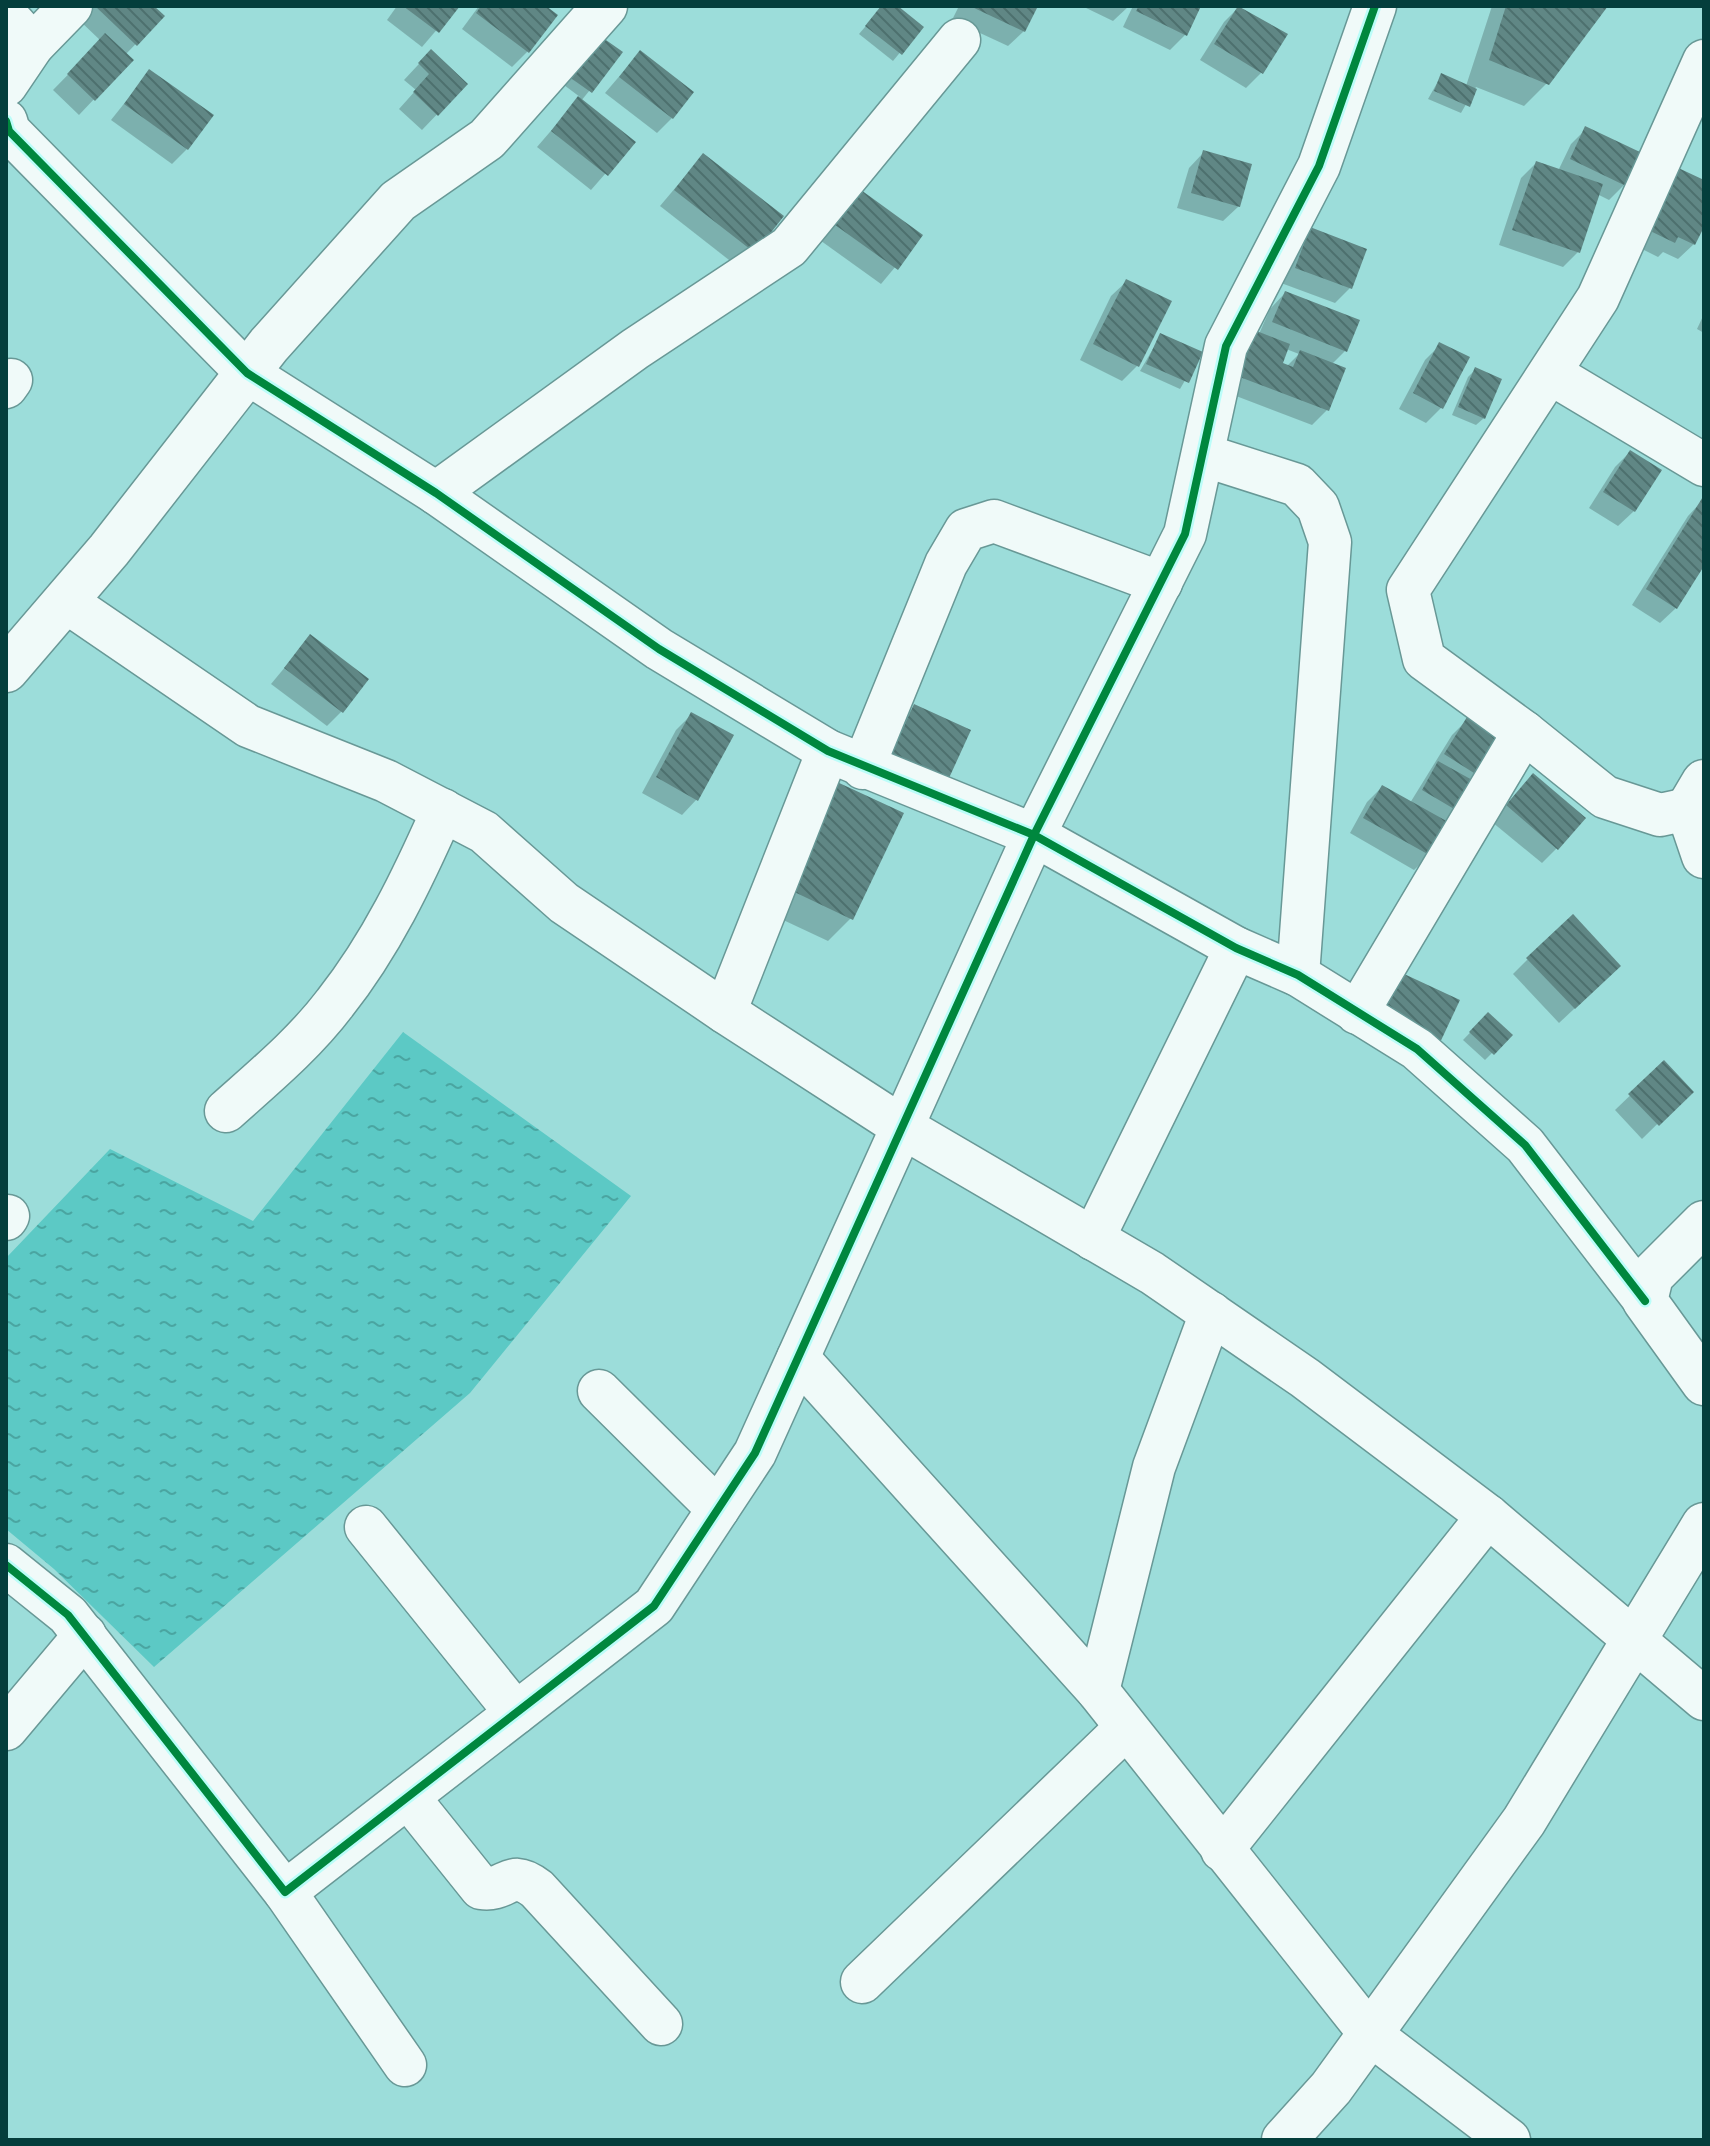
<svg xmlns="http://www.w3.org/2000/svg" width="1710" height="2146" font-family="Quicksand,sans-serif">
	<defs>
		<pattern id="water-ripples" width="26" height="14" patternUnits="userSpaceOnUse" patternTransform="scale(2)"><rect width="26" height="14" fill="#5cc9c5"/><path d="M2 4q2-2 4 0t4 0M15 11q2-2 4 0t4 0" fill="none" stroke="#4aa5a1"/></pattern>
		<pattern id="building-back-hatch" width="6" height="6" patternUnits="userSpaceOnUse" patternTransform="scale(2)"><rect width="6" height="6" fill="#608785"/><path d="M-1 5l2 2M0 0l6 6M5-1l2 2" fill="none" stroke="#4d706e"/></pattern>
	</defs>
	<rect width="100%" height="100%" fill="#9cddda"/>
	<path fill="url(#water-ripples)" d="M403,1032L631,1196L470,1393L154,1667L54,1569L6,1529V1258L110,1149L253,1221Z"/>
	<g fill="#0003" fill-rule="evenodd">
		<path d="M92,6H152L163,16L125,55L131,60L79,115L53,90L101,41L79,20Z"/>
		<path d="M397,6H457L422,47L387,20Z"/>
		<path d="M479,6H543L527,52L512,67L462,29Z"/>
		<path d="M883,6H895L921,27L893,61L859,34Z"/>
		<path d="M959,6H1035L1024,31L1008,46L952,20Z"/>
		<path d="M1082,6H1129L1113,21Z"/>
		<path d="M1133,6H1199L1185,35L1170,50L1123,27Z"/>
		<path d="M1492,6H1605L1547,83L1524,106L1476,87L1461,113L1428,99L1441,76L1466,86Z"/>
		<path d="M1239,7L1261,73L1246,88L1200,60L1224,22Z"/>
		<path d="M431,51L466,84L422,130L399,109L416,90L404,80Z"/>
		<path d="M640,52L672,118L657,133L605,93Z"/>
		<path d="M620,53L581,101L633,142L591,190L537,147L580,97L560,82Z"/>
		<path d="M150,71L187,149L172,164L111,120Z"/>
		<path d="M1586,129L1624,185L1609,200L1597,194L1578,252L1563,267L1499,245L1521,178L1536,163L1558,171L1571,144Z"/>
		<path d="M1204,152L1239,206L1223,221L1177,208L1189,168Z"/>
		<path d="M703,155L781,216L738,267L660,206Z"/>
		<path d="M1704,182V223L1694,244L1678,259L1663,252L1658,257L1628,242Z"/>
		<path d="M835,200L921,236L881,284L810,233Z"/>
		<path d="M1311,230L1350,288L1335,303L1281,283L1296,245Z"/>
		<path d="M1127,281L1137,366L1122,381L1080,360L1111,296Z"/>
		<path d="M1285,293L1345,351L1332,364L1327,410L1312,425L1223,391L1259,334L1270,309ZM1286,349L1299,354L1286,367L1280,365Z"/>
		<path d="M1704,314V333L1697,329Z"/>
		<path d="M1161,335L1201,353L1180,389L1140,371Z"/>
		<path d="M1440,345L1467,358L1441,408L1426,423L1399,409L1425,360Z"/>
		<path d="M1475,370L1484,418L1476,425L1452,415L1468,377Z"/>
		<path d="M1630,452L1634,511L1618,526L1589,508L1615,467Z"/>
		<path d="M1703,500L1704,563L1676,608L1660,623L1632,605L1688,516Z"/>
		<path d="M310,637L342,711L327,726L271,684Z"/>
		<path d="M914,707L943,788L874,779L899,722Z"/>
		<path d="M691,715L697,799L682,815L642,793L676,730Z"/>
		<path d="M1467,720L1505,743L1430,855L1414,870L1350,833L1367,802L1382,787L1410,803L1452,735Z"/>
		<path d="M1518,791L1557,848L1542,863L1492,822Z"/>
		<path d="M814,807L851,918L828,941L764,911Z"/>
		<path d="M1528,959L1604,981L1559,1023L1513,974Z"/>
		<path d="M1488,1014L1510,1035L1485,1060L1463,1040Z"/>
		<path d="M1664,1063L1691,1091L1642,1139L1615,1110Z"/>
	</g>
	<g fill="url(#building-back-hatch)">
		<path d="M95,6H154L165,16L137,46Z"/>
		<path d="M403,6H460L439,33Z"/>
		<path d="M481,6H546L558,15L529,53L476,13Z"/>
		<path d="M881,6H898L924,27L902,55L865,26Z"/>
		<path d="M970,6H1038L1025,32Z"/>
		<path d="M1139,6H1201L1187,36L1136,11Z"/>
		<path d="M1238,6L1288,34L1263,74L1214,44Z"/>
		<path d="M1506,6H1608L1549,85L1489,60Z"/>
		<path d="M105,33L134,60L95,101L67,74Z"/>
		<path d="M596,33L623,52L592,93L565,74Z"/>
		<path d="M431,49L468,84L438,116L413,92L429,74L418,63Z"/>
		<path d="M640,50L694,92L673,119L619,77Z"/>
		<path d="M149,69L214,115L188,150L124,104Z"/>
		<path d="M1441,73L1477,89L1470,107L1434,91Z"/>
		<path d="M578,96L636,142L608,176L551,131Z"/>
		<path d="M1585,126L1642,153L1626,186L1570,159Z"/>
		<path d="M1203,150L1252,164L1240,207L1191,193Z"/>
		<path d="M703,153L784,216L755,253L674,190Z"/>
		<path d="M1536,161L1603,184L1580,253L1512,230Z"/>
		<path d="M1672,165L1704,180V227L1695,245L1678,237L1675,243L1642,227Z"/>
		<path d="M850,182L923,235L898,270L824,217Z"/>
		<path d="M1310,227L1367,249L1352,289L1295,268Z"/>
		<path d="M1126,279L1172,301L1139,367L1093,344Z"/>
		<path d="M1285,291L1360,320L1347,352L1272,322Z"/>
		<path d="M1254,330L1290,344L1283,363L1293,367L1300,350L1346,368L1329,411L1237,376Z"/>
		<path d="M1160,333L1203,352L1189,383L1146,364Z"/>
		<path d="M1439,342L1470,357L1443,409L1413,393Z"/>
		<path d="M1475,367L1502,379L1485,419L1458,407Z"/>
		<path d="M1630,450L1662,470L1635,512L1603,492Z"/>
		<path d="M1704,495V566L1677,609L1646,589Z"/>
		<path d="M310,634L369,679L343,713L284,668Z"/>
		<path d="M914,704L971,730L944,789L887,764Z"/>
		<path d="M691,712L734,735L698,801L656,777Z"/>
		<path d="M1467,717L1508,742L1485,780L1444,754Z"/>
		<path d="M1438,761L1483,786L1466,816L1422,790Z"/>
		<path d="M1533,773L1586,818L1558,850L1506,805Z"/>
		<path d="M837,782L904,813L853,920L786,888Z"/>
		<path d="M1382,785L1450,823L1431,856L1363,818Z"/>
		<path d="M1573,914L1621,966L1575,1009L1526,958Z"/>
		<path d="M1402,973L1460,1000L1437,1049L1378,1021Z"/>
		<path d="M1488,1012L1513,1035L1494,1055L1469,1032Z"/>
		<path d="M1664,1060L1694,1092L1659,1126L1628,1094Z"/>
	</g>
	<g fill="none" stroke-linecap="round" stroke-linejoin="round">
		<g stroke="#689896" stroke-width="45">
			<g id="minor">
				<path d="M6,15L33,45"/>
				<path d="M6,85L33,45L71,6"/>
				<path d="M6,121L9,131L247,373L436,493L659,649L828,751L1034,835L1236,948L1298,975L1417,1049L1525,1145L1645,1301"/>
				<path d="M1550,373L1704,465"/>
				<path d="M6,387L11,380"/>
				<path d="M1203,455L1297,485L1318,507L1330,542L1298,975"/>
				<path d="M436,493L635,349L789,247L959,40"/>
				<path d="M65,601L248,726L386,781L484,832L564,903L725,1012L904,1128L1152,1273L1305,1378L1488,1516L1704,1699"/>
				<path d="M1524,732L1605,797L1660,815L1688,809"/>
				<path d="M863,768L946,564L966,530L994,521L1161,583"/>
				<path d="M725,1012L828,751"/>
				<path d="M1357,1013L1524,732L1424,659L1408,590L1598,298L1704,61"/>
				<path d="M226,1111C264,1077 304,1044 335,1003C381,945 413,878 443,810"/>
				<path d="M6,1219L8,1216"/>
				<path d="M1093,1239L1236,948"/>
				<path d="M798,1358L1098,1691L1370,2034L1509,2140"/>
				<path d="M599,1391L718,1509"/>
				<path d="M366,1527L516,1713"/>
				<path d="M6,1565L68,1615L285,1892L654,1606L755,1453L1034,835L1185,534L1226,346L1319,166L1375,6"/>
				<path d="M1098,1691L1154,1467L1211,1313"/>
				<path d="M6,1729L85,1635"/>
				<path d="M408,1797L481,1888C508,1892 509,1867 537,1889L661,2024"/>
				<path d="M1222,1850L1488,1516"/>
				<path d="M285,1892L405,2065"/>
				<path d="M862,1982L1126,1728"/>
			</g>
		</g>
		<g stroke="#689896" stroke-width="47">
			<g id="tertiary">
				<path d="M6,670L109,550L269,345L398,201L487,139L605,6"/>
				<path d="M1704,782L1688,809L1704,856"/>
				<path d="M1704,1223L1651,1276L1645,1301L1704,1383"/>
				<path d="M1284,2140L1331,2088L1524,1821L1704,1525"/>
			</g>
		</g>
		<use href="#minor" stroke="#f0faf9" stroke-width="42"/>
		<use href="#tertiary" stroke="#f0faf9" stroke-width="44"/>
		<g stroke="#bbfdf9" stroke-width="13">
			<g id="cycleway">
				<path d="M6,121L9,131L247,373L436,493L659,649L828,751L1034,835L1236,948L1298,975L1417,1049L1525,1145L1645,1301"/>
				<path d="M6,1565L68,1615L285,1892L654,1606L755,1453L1034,835L1185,534L1226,346L1319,166L1375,6"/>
			</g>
		</g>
		<use href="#cycleway" stroke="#00873e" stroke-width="8"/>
	</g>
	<rect width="1710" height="2146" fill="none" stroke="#043e3c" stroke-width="16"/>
</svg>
